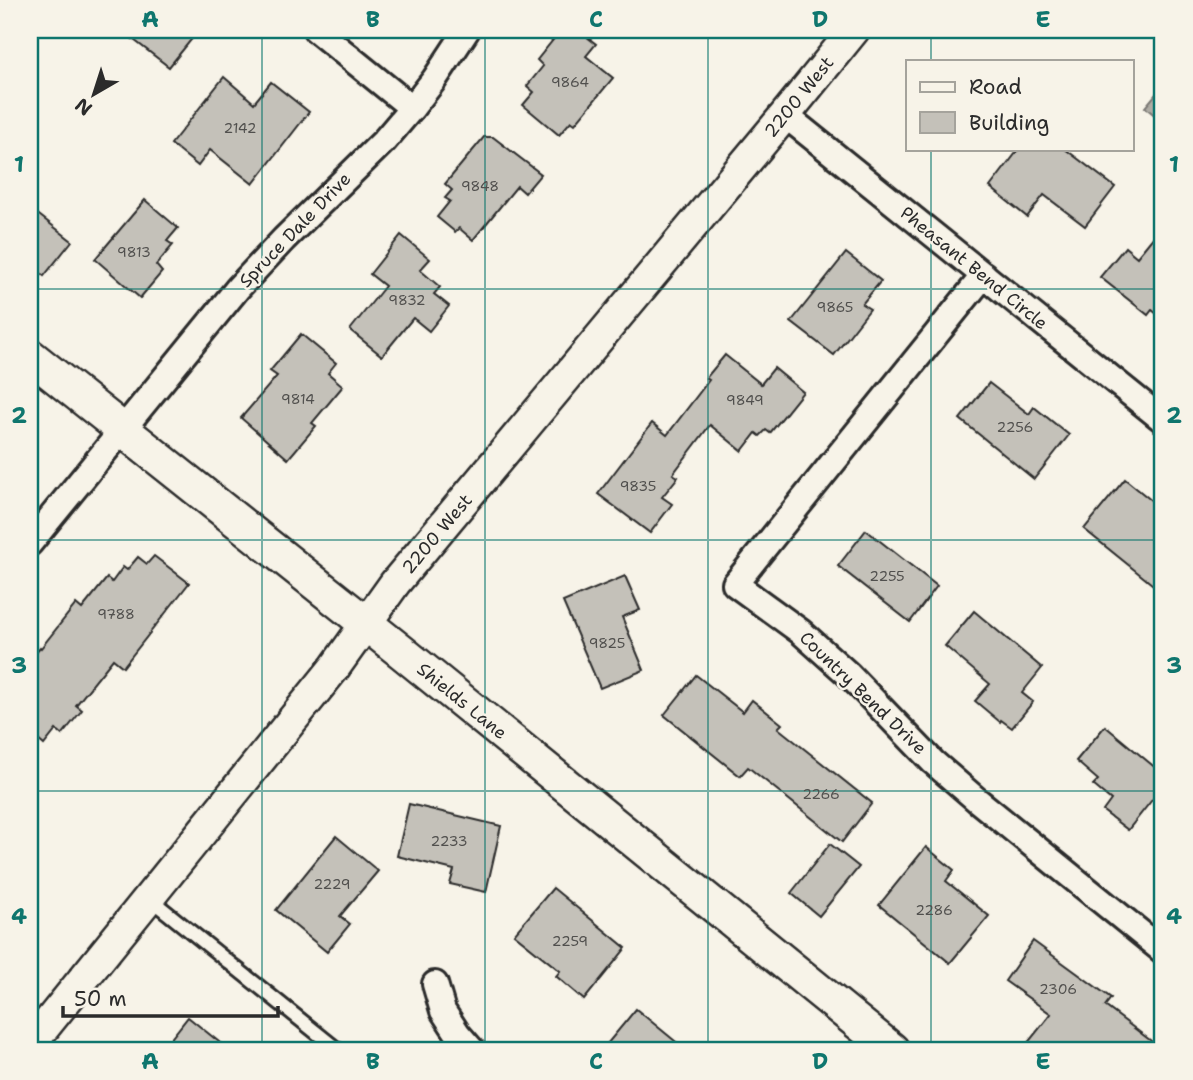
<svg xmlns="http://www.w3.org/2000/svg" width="1193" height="1080" font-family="'Shantell Sans',sans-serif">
	<rect width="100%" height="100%" fill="#f7f3e8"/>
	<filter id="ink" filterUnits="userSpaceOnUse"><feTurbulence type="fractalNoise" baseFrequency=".0143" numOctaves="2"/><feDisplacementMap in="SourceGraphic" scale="14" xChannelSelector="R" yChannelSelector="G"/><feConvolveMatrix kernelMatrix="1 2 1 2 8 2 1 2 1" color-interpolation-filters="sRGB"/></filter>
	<g filter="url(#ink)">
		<path fill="#afaca4" stroke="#7a7874" stroke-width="2" d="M1160,89L1163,91V122L1145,107Z"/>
		<g fill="#c4c1b9" stroke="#2b2b2b" stroke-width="2">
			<path d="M121,30H199L169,67Z"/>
			<path d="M561,30H578L596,44L586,56L613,78L575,124L571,121L559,135L523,105L534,92L527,86L543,66L537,60Z"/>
			<path d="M224,77L254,103L271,82L309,112L253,184L210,150L198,166L171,144Z"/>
			<path d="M484,137H493L541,174L525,193L517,186L473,240L459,228L455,232L437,217L450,201L445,198L452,190L445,184Z"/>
			<path d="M1019,149H1065L1115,187L1085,226L1044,195L1027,217L990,187Z"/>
			<path d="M145,200L178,228L167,241L173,245L156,265L162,272L140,298L95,259Z"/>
			<path d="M30,208L72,241L44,276L30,264Z"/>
			<path d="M1163,225V319L1152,310L1148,315L1100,277L1125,247L1137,257Z"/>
			<path d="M401,235L430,259L420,270L440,287L434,294L449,306L429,331L413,318L382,356L350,330L385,286L370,274Z"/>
			<path d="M846,253L881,281L862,304L870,309L834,355L791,322Z"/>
			<path d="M301,334L336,363L328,373L343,386L312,423L316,426L288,459L241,418L277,376L270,371Z"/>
			<path d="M725,355L761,384L774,368L803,392L770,433L766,430L760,436L756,433L742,451L710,425L673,474L678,477L662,497L672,504L650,533L598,494L652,423L667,435L709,380L706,378Z"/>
			<path d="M989,383L1029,414L1034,407L1069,435L1034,479L960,419Z"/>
			<path d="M1125,479L1163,510V593L1084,529Z"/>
			<path d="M866,530L937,586L910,622L838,566Z"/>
			<path d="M154,556L189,583L123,667L113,659L76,705L82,710L62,735L56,730L44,745L30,733V659L40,647L41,648L76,604L82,609L107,578L112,582L123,567L127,570L138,557L147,564Z"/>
			<path d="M625,576L640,610L622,617L644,670L600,688L563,602Z"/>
			<path d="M974,611L1042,668L1022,693L1033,702L1012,728L1001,720L1000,722L975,701L990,684L945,646Z"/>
			<path d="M696,675L743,712L752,700L782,724L778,728L872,803L842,842L748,767L740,776L664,715Z"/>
			<path d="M1105,726L1163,774V786L1128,830L1103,811L1111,800L1093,785L1098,780L1076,761Z"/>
			<path d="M409,804L501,826L486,892L450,884L454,870L397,856Z"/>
			<path d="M336,836L378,871L340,916L350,924L327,952L276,910Z"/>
			<path d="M830,844L859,867L819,916L791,893Z"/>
			<path d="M926,847L954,870L946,881L989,916L950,963L879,905Z"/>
			<path d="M553,888L626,948L584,1000L556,976L560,971L514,934Z"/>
			<path d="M1033,941L1111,998L1105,1006L1163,1050H1022L1051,1014L1005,981Z"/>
			<path d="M636,1009L686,1050H602Z"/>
			<path d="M188,1017L229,1050H162Z"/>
		</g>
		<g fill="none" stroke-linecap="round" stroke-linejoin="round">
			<g stroke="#2b2b2b" stroke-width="18">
				<path id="service" d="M149,898L338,1050"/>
			</g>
			<g stroke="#2b2b2b" stroke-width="30">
				<g id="minor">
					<path d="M316,30L412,108"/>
					<path d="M785,115L1163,420"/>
					<path d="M984,275L735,584L801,632L848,674L933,762L977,800L1163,951"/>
					<path d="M30,543L238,288L284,239L384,141L412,108L434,80L467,30"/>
					<path d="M435,984L443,1011L458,1034L472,1050"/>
				</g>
			</g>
			<g stroke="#2b2b2b" stroke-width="35">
				<path id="tertiary" d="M30,1045L335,667L395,583L785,115L854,30"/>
			</g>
			<g stroke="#2b2b2b" stroke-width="38">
				<path id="secondary" d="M30,356L403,653L892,1050"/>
			</g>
			<use href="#service" stroke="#f7f3e8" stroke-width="12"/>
			<use href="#minor" stroke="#f7f3e8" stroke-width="24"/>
			<use href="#tertiary" stroke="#f7f3e8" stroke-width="30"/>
			<use href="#secondary" stroke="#f7f3e8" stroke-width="33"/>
		</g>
	</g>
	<path fill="none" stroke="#0f766e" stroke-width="2" stroke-opacity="0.55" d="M262,30V1050M485,30V1050M708,30V1050M931,30V61M931,149V1050M30,289H1163M30,540H1163M30,791H1163"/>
	<g text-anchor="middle" stroke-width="5" stroke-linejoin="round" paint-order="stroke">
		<g font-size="14" fill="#51504e">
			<text x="570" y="87">9864</text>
			<text x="240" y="133">2142</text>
			<text x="480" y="191">9848</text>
			<text x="134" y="257">9813</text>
			<text x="407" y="305">9832</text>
			<text x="835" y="312">9865</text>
			<text x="298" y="404">9814</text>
			<text x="745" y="405">9849</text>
			<text x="1015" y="432">2256</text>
			<text x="638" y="491">9835</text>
			<text x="887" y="581">2255</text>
			<text x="116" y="619">9788</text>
			<text x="607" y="648">9825</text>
			<text x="821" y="799">2266</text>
			<text x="449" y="846">2233</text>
			<text x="332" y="889">2229</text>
			<text x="934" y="915">2286</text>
			<text x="570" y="946">2259</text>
			<text x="1058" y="994">2306</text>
		</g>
		<g font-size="18" fill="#2b2b2b" stroke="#f7f3e8">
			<text transform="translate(799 97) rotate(-51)" y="6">2200 West</text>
			<text transform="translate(295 230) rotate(-46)" y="6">Spruce Dale Drive</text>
			<text transform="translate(974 268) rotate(39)" y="6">Pheasant Bend Circle</text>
			<text transform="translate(437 534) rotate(-50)" y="6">2200 West</text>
			<text transform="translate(863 693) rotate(44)" y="6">Country Bend Drive</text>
			<text transform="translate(462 701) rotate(39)" y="6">Shields Lane</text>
		</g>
	</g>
	<rect width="1193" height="1080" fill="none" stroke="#f7f3e8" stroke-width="77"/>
	<rect x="906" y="60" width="228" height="91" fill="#f7f3e8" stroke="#a5a39c" stroke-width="2"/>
	<rect x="920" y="82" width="35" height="10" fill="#f7f3e8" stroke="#a5a39c" stroke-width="2"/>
	<text x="969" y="94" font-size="21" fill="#2b2b2b">Road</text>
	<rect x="920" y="112" width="35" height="21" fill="#c4c1b9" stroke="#a5a39c" stroke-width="2"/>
	<text x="969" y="130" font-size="21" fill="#2b2b2b">Building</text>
	<g transform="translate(94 94) rotate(219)" stroke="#f7f3e8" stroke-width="5" paint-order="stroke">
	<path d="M0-5L12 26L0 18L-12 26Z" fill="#2b2b2b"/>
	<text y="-10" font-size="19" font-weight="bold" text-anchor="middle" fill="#2b2b2b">N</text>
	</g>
	<path d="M63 1006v10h215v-10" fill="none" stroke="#2b2b2b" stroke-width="3.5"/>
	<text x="74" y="1006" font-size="21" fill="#2b2b2b" stroke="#f7f3e8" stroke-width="5" paint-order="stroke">50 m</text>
	<rect x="38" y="38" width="1116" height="1004" fill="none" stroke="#0f766e" stroke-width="2.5"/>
	<g font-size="23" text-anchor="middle" font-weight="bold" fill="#0f766e">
		<text x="150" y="27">A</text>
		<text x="373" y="27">B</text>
		<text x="596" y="27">C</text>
		<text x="820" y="27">D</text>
		<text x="1043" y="27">E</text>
		<text x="19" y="172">1</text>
		<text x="1174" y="172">1</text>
		<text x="19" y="423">2</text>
		<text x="1174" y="423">2</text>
		<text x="19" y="673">3</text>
		<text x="1174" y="673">3</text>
		<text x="19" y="924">4</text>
		<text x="1174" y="924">4</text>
		<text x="150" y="1069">A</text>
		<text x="373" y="1069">B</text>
		<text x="596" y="1069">C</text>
		<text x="820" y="1069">D</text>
		<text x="1043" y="1069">E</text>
	</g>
</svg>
